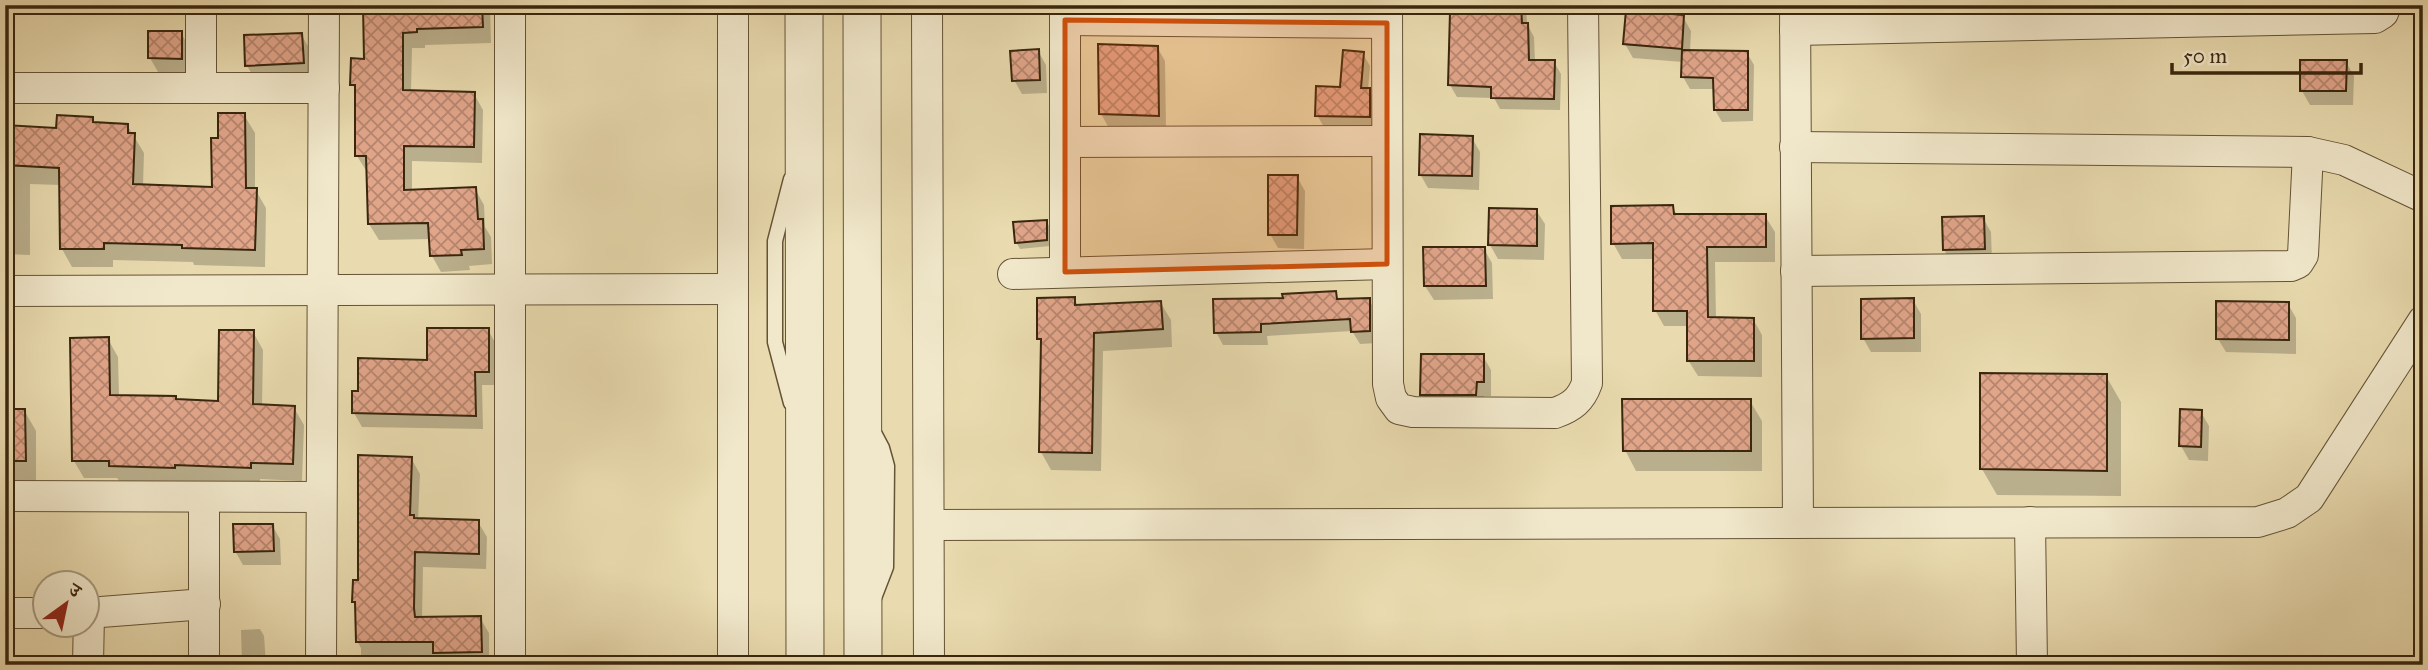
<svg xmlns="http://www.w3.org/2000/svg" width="2428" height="670" font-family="'IM FELL Great Primer','Noto Serif Devanagari',serif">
	<defs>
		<pattern id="building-cross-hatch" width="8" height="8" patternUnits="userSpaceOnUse" patternTransform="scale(1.75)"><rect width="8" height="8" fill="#e1a58a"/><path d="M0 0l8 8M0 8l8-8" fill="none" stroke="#b7866f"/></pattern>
	</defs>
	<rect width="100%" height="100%" fill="#e9dbaf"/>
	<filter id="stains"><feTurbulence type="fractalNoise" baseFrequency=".00286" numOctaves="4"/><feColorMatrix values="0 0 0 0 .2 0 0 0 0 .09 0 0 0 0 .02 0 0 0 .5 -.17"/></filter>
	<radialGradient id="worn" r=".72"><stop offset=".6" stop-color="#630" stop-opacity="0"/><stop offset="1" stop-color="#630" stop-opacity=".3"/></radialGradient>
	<g fill="#0003">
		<path d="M365,5H490L491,43L425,45V48H412L411,92L474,94L483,110L482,163L412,161V192L475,189L484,205L485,227L491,237L492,264L469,266L470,270L441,272L432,256L431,239L379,240L369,224L367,172L357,156L356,91L352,84L366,60Z"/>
		<path d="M1452,5H1526L1527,24L1534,37L1535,62H1554L1561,74L1560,110L1500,109L1494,98L1457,97L1450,85Z"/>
		<path d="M1683,17L1691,31L1690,52L1747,53L1754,65L1753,121L1722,122L1715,110V89H1690L1683,77V62L1633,58L1625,44Z"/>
		<path d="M181,33L189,47V72H158L150,58Z"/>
		<path d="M301,34L309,48L311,77L255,79L247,66Z"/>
		<path d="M1157,47L1165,61L1166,130L1109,128L1101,114Z"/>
		<path d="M1038,51L1046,65L1047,93L1022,94L1014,80Z"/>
		<path d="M1363,54L1370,66L1368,90L1376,102V129L1324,127L1317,115L1341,89Z"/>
		<path d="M2346,62L2354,76L2353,105H2310L2302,91Z"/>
		<path d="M244,115L255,133V189L266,208L265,267L194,265L193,262L113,260V267H72L62,249L61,185L30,184V255L5,254V126L58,130L92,119L95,124L127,125L144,153L143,186L214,189L220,140Z"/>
		<path d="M1472,138L1480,152L1479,190L1428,188L1420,174Z"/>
		<path d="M1297,177L1305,191L1304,249L1278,248L1270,234Z"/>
		<path d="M1672,207L1678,216H1765L1775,232V262H1715L1716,319H1753L1762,335V377L1698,376L1688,360V326H1664L1655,310L1654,259H1622L1613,243Z"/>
		<path d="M1536,210L1545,224L1544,260L1498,259L1490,245Z"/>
		<path d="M1983,218L1991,232L1992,262L1953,264L1944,250Z"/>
		<path d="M1047,222L1050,228V246L1020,249L1016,242Z"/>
		<path d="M1484,249L1492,263L1493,299L1434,300L1425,286Z"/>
		<path d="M1335,293L1339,301L1369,300L1376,312L1377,343L1360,344L1352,331L1267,336L1268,345H1223L1216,332L1284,300Z"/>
		<path d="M1074,299L1079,307L1160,302L1171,320L1172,347L1103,351L1101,471L1051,470L1041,452L1042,344L1039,338Z"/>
		<path d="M1913,300L1921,314V352H1871L1863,338Z"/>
		<path d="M2288,304L2296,318V354L2226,352L2218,339Z"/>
		<path d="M488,330L496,344V385H482L483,429L362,427L354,413Z"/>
		<path d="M253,332L263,350L262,406L294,408L304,425L302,481L260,479V485L184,481V485L121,483L117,478H84L74,461L108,339L118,357L119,396L220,403Z"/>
		<path d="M1483,356L1491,370V396H1484L1483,408H1430L1422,394Z"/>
		<path d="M2106,376L2121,402V496L1997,495L1982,469Z"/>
		<path d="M1750,401L1762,421V471H1636L1625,450Z"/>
		<path d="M24,410L36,431V481H5V411Z"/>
		<path d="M2201,412L2209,426L2208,461L2189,460L2181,446Z"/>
		<path d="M411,458L420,474L418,520L478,522L487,537L486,569L423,567L422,618H480L489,633V665H361V648L357,641V607L354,602L359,581Z"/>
		<path d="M272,525L280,539L281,565H243L235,551Z"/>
		<path d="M260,629L264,636L266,665H242L241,630Z"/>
	</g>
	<g fill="url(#building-cross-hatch)" stroke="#39260d" stroke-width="2">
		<path d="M363,5H482L483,27L417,29V32L403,33V90L475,92L474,147L404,146V190L476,187L478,219H483L484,249L461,250L462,255L430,256L428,223L368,224L366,156H355V85H350L351,58L364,59Z"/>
		<path d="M1492,5H1521L1522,23H1528L1529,60H1555L1554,99L1491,98V87L1448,85L1450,12L1493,13Z"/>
		<path d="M1626,10L1684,15L1682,49L1623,44Z"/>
		<path d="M148,31H182V59L148,58Z"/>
		<path d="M302,33L304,63L245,66L244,35Z"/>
		<path d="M1098,44L1158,46L1159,116L1099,114Z"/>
		<path d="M1039,49L1040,80L1012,81L1010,51Z"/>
		<path d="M1343,50L1364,52L1361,88H1370V117L1315,116L1316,86L1340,87Z"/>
		<path d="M1682,50L1748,51V110H1714L1713,78L1681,77Z"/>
		<path d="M2300,60H2347L2346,91H2300Z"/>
		<path d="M218,113H245L246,188H257L255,250L182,248V245L104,243V249H60L59,168L5,165V125L56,128L57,115L93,117V122L128,124V133H135L133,184L212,187L211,138H218Z"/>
		<path d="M1420,134L1473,136L1472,176L1419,175Z"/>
		<path d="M1268,175H1298L1297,235H1268Z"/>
		<path d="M1673,205L1674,214H1766V247H1707L1708,317L1754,318V361H1687V311H1653V243L1611,244V206Z"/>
		<path d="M1489,208L1537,209V246L1488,245Z"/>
		<path d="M1984,216L1985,249L1943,250L1942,217Z"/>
		<path d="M1047,220V240L1015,243L1013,222Z"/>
		<path d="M1423,247H1485L1486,286H1424Z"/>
		<path d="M1336,291L1337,299L1370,298V331L1351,332L1350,319L1261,324V332L1214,333L1213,299L1283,298L1282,294Z"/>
		<path d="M1075,297V305L1161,301L1163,329L1094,333L1092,453L1039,452L1041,339H1037V298Z"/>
		<path d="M1914,298V338L1861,339V299Z"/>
		<path d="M2216,301L2289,302V340L2216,339Z"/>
		<path d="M427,328H489V372H475L476,416L352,413V391H358V358L427,360Z"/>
		<path d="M219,330H254L253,404L295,406L293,464L251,463V468L175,465V468L109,466V461H72L70,338L109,337L110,395L176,396V399L218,401Z"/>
		<path d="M1421,354H1484V382H1477L1476,395H1420Z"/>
		<path d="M1980,373L2107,374V471L1980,469Z"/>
		<path d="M1622,399H1751V451H1623Z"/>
		<path d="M5,409H25L26,461H5Z"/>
		<path d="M2180,409L2202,410L2201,447L2179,446Z"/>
		<path d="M358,455L412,457L410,515H414V518L479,520V554L415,552L414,608L415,617L481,616L482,652L433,653V642H356L355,602H352L353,580H358Z"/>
		<path d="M233,524H273L274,551L234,552Z"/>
	</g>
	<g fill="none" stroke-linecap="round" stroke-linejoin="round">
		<g stroke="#655336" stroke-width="17">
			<g id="service">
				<path d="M791,179L775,241V342L791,403"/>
				<path d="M873,431L882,448L887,466L886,567L874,598"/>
			</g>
		</g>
		<g stroke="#655336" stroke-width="32">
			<g id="minor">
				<path d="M201,5V88"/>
				<path d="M510,5V665"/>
				<path d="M733,5V665"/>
				<path d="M927,5L929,665"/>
				<path d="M1387,5L1388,384L1391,398L1399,409L1413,412L1555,413C1572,407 1581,400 1587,383L1583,5"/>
				<path d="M1795,5L1798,523"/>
				<path d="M1065,20L1387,23"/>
				<path d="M1795,30L2375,18L2383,13L2386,5"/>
				<path d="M5,88H324"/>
				<path d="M1065,142L1387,141"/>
				<path d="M1795,147L2308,152L2344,160L2423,197"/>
				<path d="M1796,271L2291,266L2298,263L2303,255L2308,152"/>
				<path d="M1065,272V5"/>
				<path d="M1013,274L1387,264"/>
				<path d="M5,291L733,289"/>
				<path d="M5,496L321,497"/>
				<path d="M2030,522L2032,665"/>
				<path d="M929,525L2258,522L2287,513L2309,498L2423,321"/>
				<path d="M5,613H46"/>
				<path d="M88,613L205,604"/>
				<path d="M88,665L89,613"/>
				<path d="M204,665V497"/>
				<path d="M321,665L324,5"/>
			</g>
		</g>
		<g stroke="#655336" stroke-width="39">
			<g id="tertiary">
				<path d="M804,5L805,665"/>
				<path d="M862,5L863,665"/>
			</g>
		</g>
		<use href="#service" stroke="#f1e8cb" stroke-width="14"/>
		<use href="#minor" stroke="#f1e8cb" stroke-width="30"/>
		<use href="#tertiary" stroke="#f1e8cb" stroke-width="37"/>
	</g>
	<path fill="#ce510c" fill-opacity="0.2" stroke="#ce510c" stroke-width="5" stroke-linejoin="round" d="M1065,20L1387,23V264L1065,272Z"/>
	<rect width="2428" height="670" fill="none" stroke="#e9dbaf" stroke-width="28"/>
	<rect x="7" y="7" width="2414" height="656" fill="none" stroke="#39260d" stroke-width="3.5"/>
	<rect x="14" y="14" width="2400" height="642" fill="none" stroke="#39260d" stroke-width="2"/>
	<g transform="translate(66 604) rotate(33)"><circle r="33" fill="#f1e8cb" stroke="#a79a7f" stroke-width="2"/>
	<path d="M0-5L12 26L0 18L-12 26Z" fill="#8f2418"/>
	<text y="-10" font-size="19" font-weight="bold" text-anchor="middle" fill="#39260d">उ</text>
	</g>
	<path d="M2172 63v10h189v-10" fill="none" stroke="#39260d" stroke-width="3.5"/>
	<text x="2183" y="63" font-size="21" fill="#39260d" stroke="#f1e8cb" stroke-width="5" paint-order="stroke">50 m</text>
	<rect width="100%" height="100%" filter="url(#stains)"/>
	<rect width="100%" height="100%" fill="url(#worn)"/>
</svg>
